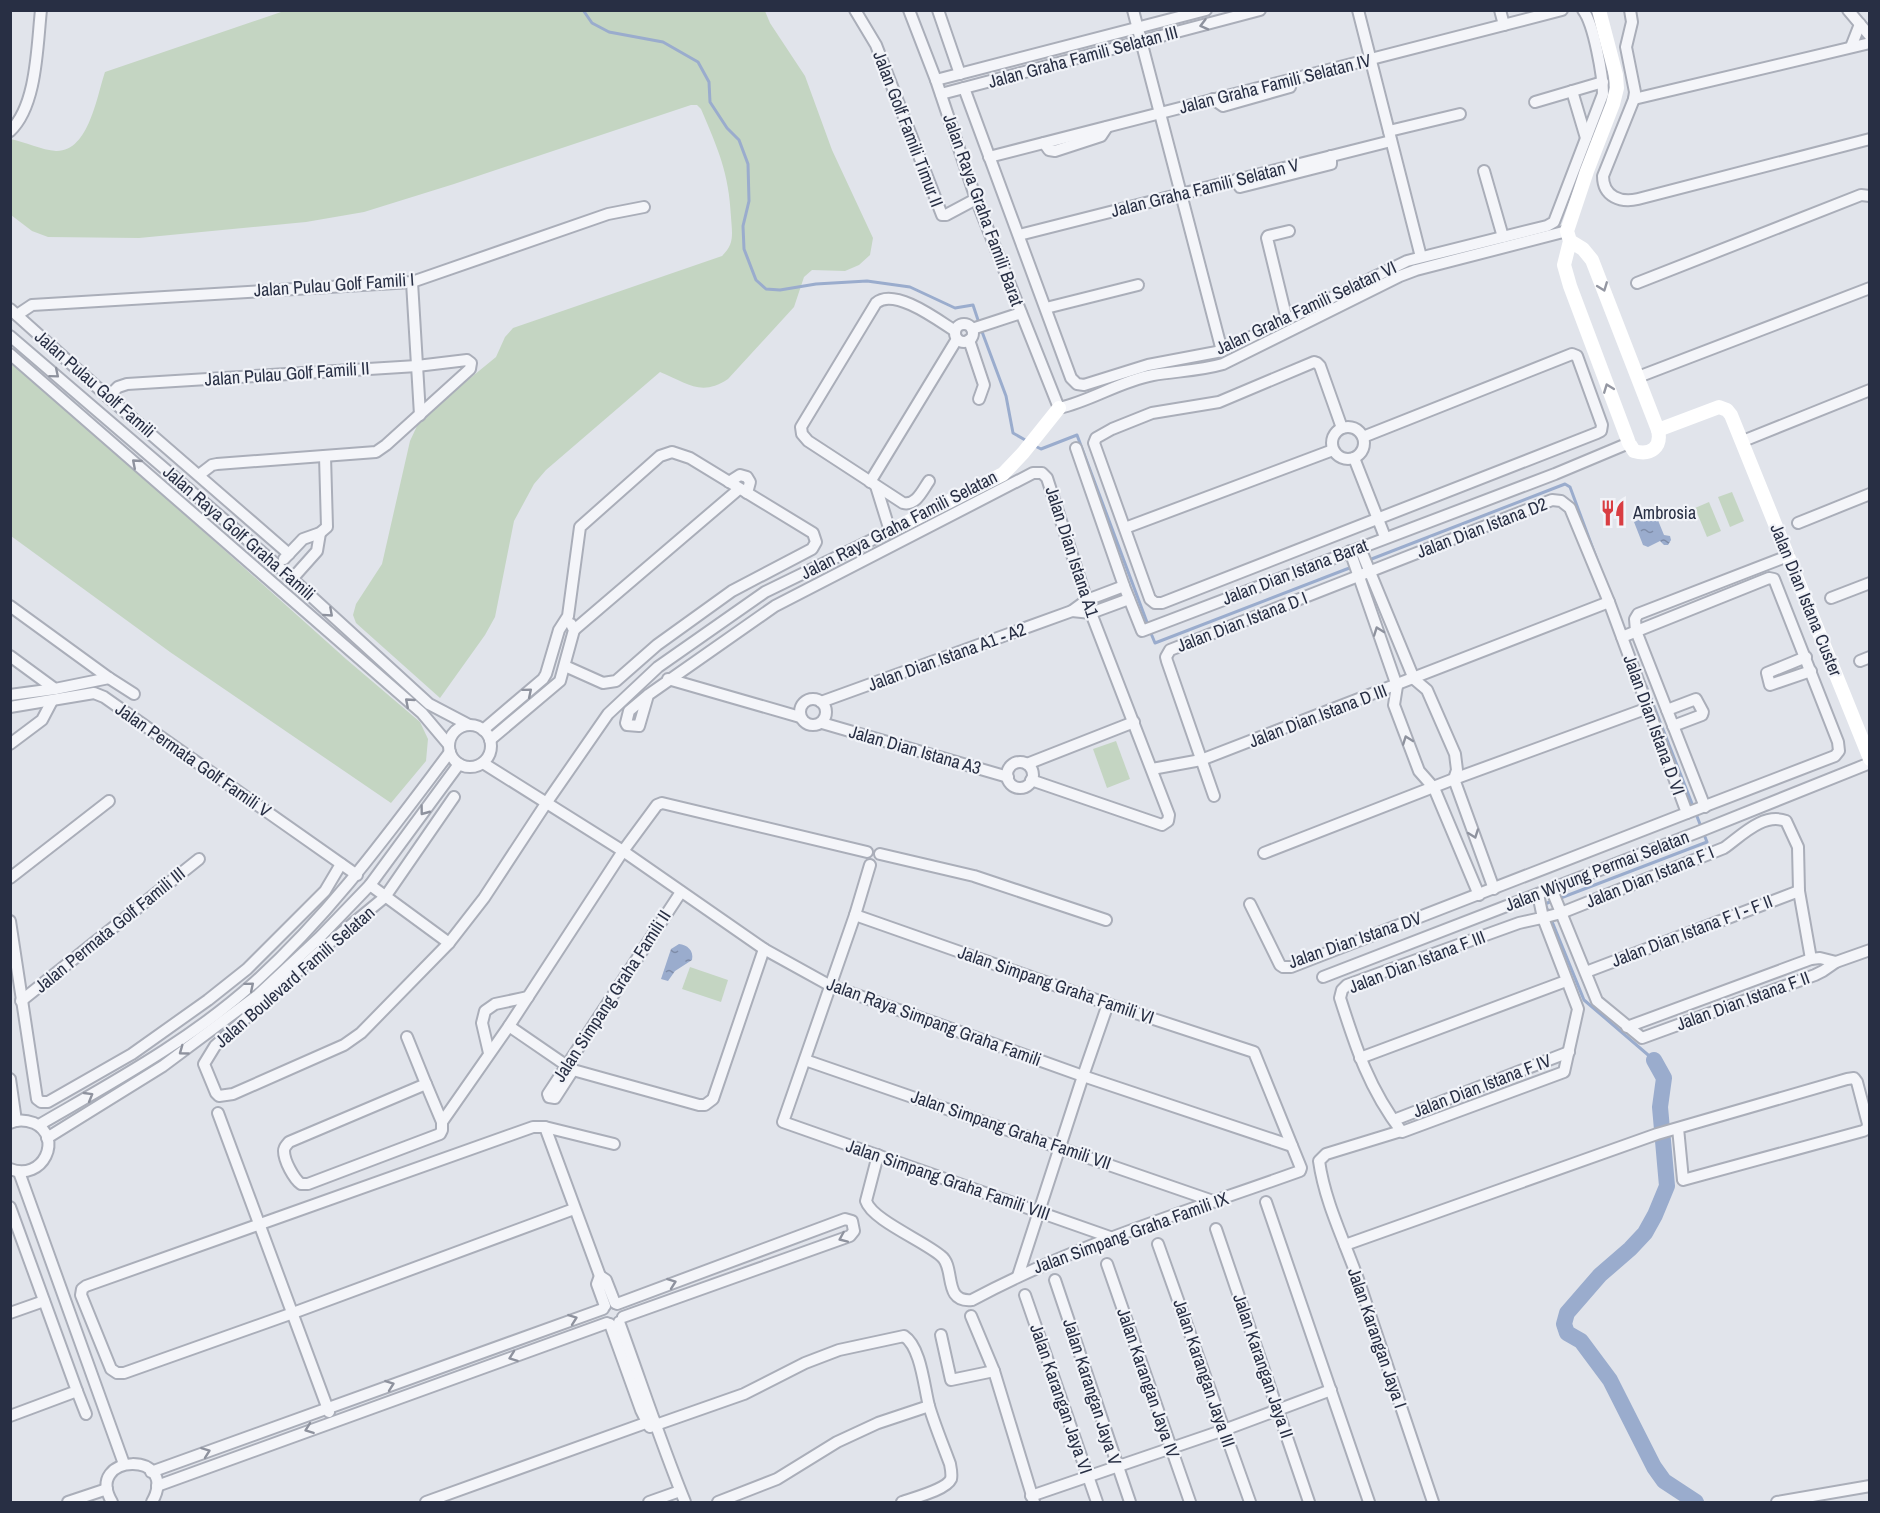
<svg xmlns="http://www.w3.org/2000/svg" width="1880" height="1513" font-family="'Archivo Narrow',sans-serif">
	<defs>
		<pattern id="water-ripples" width="26" height="14" patternUnits="userSpaceOnUse" patternTransform="scale(1.5)"><rect width="26" height="14" fill="#9aaccd"/><path d="M2 4q2-2 4 0t4 0M15 11q2-2 4 0t4 0" fill="none" stroke="#7e8ca8"/></pattern>
	</defs>
	<rect width="100%" height="100%" fill="#e1e4eb"/>
	<g fill="#c4d5c2">
		<path d="M284,11H765L770,23L805,76L832,150L873,238L870,255L859,265L845,271L812,270L804,277L794,307L728,379C701,397 687,383 660,372L546,470L534,484L514,521L495,617L485,635L440,698L356,623L353,615L356,604L382,564L410,441L417,426L430,411L496,357L505,337L513,328L722,256C735,244 732,233 731,217C729,173 718,149 701,109L697,105H691L454,184L364,212L306,222L139,238L48,237L32,231L11,215L10,139C25,142 42,150 56,151C89,152 97,95 105,72Z"/>
		<path d="M11,359L346,659L420,722L428,739L426,761L391,803L170,652L11,536Z"/>
		<path d="M1732,492L1744,521L1730,527L1718,497Z"/>
		<path d="M1709,502L1721,531L1707,537L1695,508Z"/>
		<path d="M1116,741L1130,779L1107,788L1093,749Z"/>
		<path d="M690,967L728,980L721,1002L682,989Z"/>
	</g>
	<g fill="url(#water-ripples)">
		<path d="M1655,513L1664,535L1670,536L1671,540L1668,545H1664L1660,541L1648,547L1643,545L1634,522Z"/>
		<path d="M679,944C687,945 694,950 692,960L675,971L668,981L661,979L671,949Z"/>
	</g>
	<g fill="none" stroke-linecap="round" stroke-linejoin="round">
		<g stroke="#9aaccd" stroke-width="3">
			<path d="M583,10L592,23L609,32L663,42L698,62L709,82L710,102L727,128L739,140L748,164L749,201L743,226L744,249L756,280L766,289L780,290L816,284L867,281L910,287L955,308L973,305L979,323"/>
			<path d="M981,329L1006,396L1013,433L1027,441"/>
			<path d="M1035,446L1041,449L1077,435L1148,625"/>
			<path d="M1369,560L1565,484L1570,487L1599,565"/>
			<path d="M1150,631L1155,643L1352,567"/>
			<path d="M1558,899L1707,842L1646,686"/>
			<path d="M1549,913L1545,904L1552,901"/>
			<path d="M1551,919L1584,1000L1654,1060"/>
		</g>
		<path stroke="#9aaccd" stroke-width="16" d="M1654,1060L1664,1078L1660,1107L1667,1186L1655,1215L1645,1233L1630,1249L1600,1275L1567,1313L1564,1324L1567,1333L1581,1341L1610,1380L1654,1467L1664,1481L1696,1502"/>
		<g stroke="#aaaeb9" stroke-width="14">
			<g id="street">
				<path d="M855,10L876,45L942,215H946L976,199"/>
				<path d="M909,10L936,80L976,199L1059,408C1091,401 1120,381 1153,375C1176,371 1199,371 1223,364L1400,276L1416,270L1567,231"/>
				<path d="M938,10L960,74"/>
				<path d="M1133,10L1222,351"/>
				<path d="M1358,10L1421,257"/>
				<path d="M1500,10L1504,25"/>
				<path d="M1630,10L1632,22L1626,47L1635,92L1634,99L1603,176C1603,197 1621,203 1638,199L1870,139"/>
				<path d="M1848,10L1870,36"/>
				<path d="M1851,47L1860,24"/>
				<path d="M936,80L1206,10"/>
				<path d="M964,88L1071,378L1077,384L1084,385L1148,365L1222,351L1407,261L1547,226L1554,222L1603,94C1603,76 1594,24 1583,10"/>
				<path d="M1572,91L1586,138"/>
				<path d="M941,94L1260,10"/>
				<path d="M1213,99L1223,106L1290,87"/>
				<path d="M1634,99L1870,43"/>
				<path d="M1535,102L1603,82"/>
				<path d="M10,131C37,106 37,46 41,10"/>
				<path d="M1389,131L1460,114"/>
				<path d="M1044,143L1049,150L1055,151L1101,136L1107,127"/>
				<path d="M989,157L1562,10"/>
				<path d="M1484,171L1503,237"/>
				<path d="M1236,180L1240,187L1331,164V156"/>
				<path d="M1019,235L1391,141"/>
				<path d="M412,282L420,415"/>
				<path d="M1637,283L1861,195L1870,196"/>
				<path d="M1046,308L1138,285"/>
				<path d="M10,309L108,397L289,554"/>
				<path d="M17,315L32,305L412,282L608,214L644,207"/>
				<path d="M1287,320L1267,238L1268,236L1289,231"/>
				<circle cx="964" cy="333" r="9"/>
				<path d="M972,329L1021,313"/>
				<path d="M10,336L278,566L429,704L469,725"/>
				<path d="M969,340L984,385L979,399"/>
				<path d="M10,354L422,713L449,745"/>
				<path d="M1638,377L1870,288"/>
				<path d="M108,397L118,387L127,384L417,366L467,360L471,363L470,369L386,445L376,452L217,464L212,465L199,475"/>
				<circle cx="1348" cy="443" r="16"/>
				<path d="M1342,428L1320,366L1317,363L1314,362L1219,402L1152,413L1112,429L1096,438L1094,443L1150,599L1155,603H1162L1597,433L1601,431L1602,425L1577,356L1572,354L1363,437"/>
				<path d="M1743,441L1870,390"/>
				<path d="M1076,448L1124,586L1142,631L1555,474L1629,443"/>
				<path d="M1354,458L1385,537"/>
				<path d="M929,481C922,491 916,506 903,503L808,441L802,434L801,427L876,303C894,287 938,320 955,331"/>
				<path d="M729,482L740,475L747,477L750,482L747,493"/>
				<path d="M870,482L957,339"/>
				<path d="M1798,523L1870,494"/>
				<path d="M1125,528L1333,450"/>
				<path d="M1360,548L1414,679"/>
				<path d="M1350,551L1397,686"/>
				<path d="M284,559L303,539L320,533L327,527L325,456"/>
				<path d="M292,579L317,551L320,533"/>
				<path d="M1124,586L1087,600L1072,611L1091,613L1129,599"/>
				<path d="M1831,598L1870,583"/>
				<path d="M10,606L109,678L134,694"/>
				<path d="M574,630L739,489"/>
				<path d="M1622,637L1769,578L1774,579L1838,742L1839,751L1835,756L1687,813"/>
				<path d="M10,656L55,689L109,678"/>
				<path d="M1806,657L1767,673L1770,685L1811,671"/>
				<path d="M1860,661L1870,657"/>
				<path d="M668,679L800,717"/>
				<path d="M1414,679L1427,690L1455,754L1457,770L1454,779"/>
				<path d="M1397,686L1394,705L1419,771L1434,788L1479,895"/>
				<path d="M10,695L55,689"/>
				<path d="M648,695L639,726L627,725L626,723L629,711L648,695L775,606L1033,473H1042L1047,478L1091,613L1169,815L1168,821L1162,825L1031,780"/>
				<circle cx="813" cy="712" r="13"/>
				<path d="M821,702L1072,611"/>
				<path d="M10,707L94,693L104,697L357,875"/>
				<path d="M1667,710L1696,699L1703,712L1702,715L1673,726"/>
				<path d="M822,723L1008,777"/>
				<circle cx="470" cy="746" r="21"/>
				<path d="M483,730L543,679L546,674L559,630L568,616L580,527L660,456L672,452L690,458L813,533L816,542L812,549L732,591L657,645L616,681L603,683L565,666"/>
				<path d="M490,740L560,681L574,630L571,624"/>
				<path d="M10,744L42,720L52,701"/>
				<circle cx="1020" cy="775" r="13"/>
				<path d="M483,763L623,851L764,949L829,985L1083,1076L1292,1146"/>
				<path d="M1027,764L1134,722"/>
				<path d="M1152,769L1201,760L1609,602"/>
				<path d="M1454,779L1494,889"/>
				<path d="M1214,796L1167,661L1166,657L1170,650L1552,500L1561,501L1570,508L1609,602L1687,813L1291,967H1283L1280,965L1250,904"/>
				<path d="M454,797L385,897L328,944L215,1046L204,1064L216,1093L219,1096L233,1094L344,1045L361,1033L449,943L484,898L547,802L608,714L658,667L765,592L890,531L876,486"/>
				<path d="M1705,807L1636,631L1635,619L1638,614L1788,556"/>
				<path d="M1264,853L1454,779L1648,708"/>
				<path d="M880,854L974,876L1106,920"/>
				<path d="M870,865L855,915L783,1122L1110,1237"/>
				<path d="M10,878L109,801"/>
				<path d="M370,885L449,943"/>
				<path d="M1551,888L1597,1001L1642,1038L1815,975L1823,971L1836,962L1870,950"/>
				<path d="M1538,894L1543,918L1578,1009L1564,1072L1402,1132C1369,1089 1356,1048 1340,998L1342,990L1347,985L1519,923C1528,921 1537,919 1546,917L1561,913L1724,848C1740,837 1763,812 1786,821L1798,847L1799,891L1811,959"/>
				<path d="M855,915L1108,1004L1254,1052L1301,1168L1300,1171C1189,1211 1076,1244 972,1300C942,1303 956,1267 941,1256C924,1241 872,1220 866,1201L878,1155"/>
				<path d="M10,921L37,1099L41,1102H48L132,1054L208,1000L247,969L325,891L341,864"/>
				<path d="M1586,972L1799,891"/>
				<path d="M1323,977L1698,832L1870,763"/>
				<path d="M21,1001L199,859"/>
				<path d="M509,1026L573,1070L699,1105H705L713,1099L764,949"/>
				<path d="M1627,1027L1811,959L1820,958L1836,962"/>
				<path d="M407,1037L426,1084L289,1142C286,1146 284,1147 284,1151C284,1161 294,1179 301,1184H308L440,1134L442,1130V1122L509,1026L623,851L657,805L662,803L867,852"/>
				<path d="M489,1053L482,1023L485,1011L495,1004L528,997"/>
				<path d="M1360,1058L1566,981"/>
				<path d="M805,1060L1216,1202"/>
				<path d="M573,1070L555,1098L549,1097L548,1094L681,892"/>
				<path d="M10,1079L16,1121"/>
				<path d="M426,1084L442,1122"/>
				<path d="M218,1113L329,1412"/>
				<path d="M1394,1120L1569,1052"/>
				<path d="M10,1123C18,1119 26,1120 34,1123C64,1137 43,1182 10,1169"/>
				<path d="M39,1125C113,1082 191,1040 255,982C332,912 388,834 450,752"/>
				<path d="M545,1127L600,1276"/>
				<path d="M1401,1131L1326,1154L1319,1161C1325,1203 1345,1242 1359,1282C1384,1355 1408,1429 1433,1502"/>
				<path d="M47,1138L163,1066L258,995L319,938L370,885L459,764"/>
				<path d="M19,1172L124,1464"/>
				<path d="M1266,1202L1369,1502"/>
				<path d="M10,1207L77,1391L10,1416"/>
				<path d="M574,1209L293,1313L124,1373H117L111,1369L81,1295L82,1289L86,1286L533,1127H545L614,1144"/>
				<path d="M1216,1229L1309,1502"/>
				<path d="M1158,1244L1250,1502"/>
				<path d="M1345,1245L1657,1134L1847,1079L1854,1078L1857,1082L1868,1124L1867,1129L1863,1131L1683,1180L1678,1128"/>
				<path d="M1107,1264L1190,1502"/>
				<path d="M1018,1276L1083,1076L1108,1004"/>
				<path d="M1055,1280L1130,1502"/>
				<path d="M1025,1295L1097,1502"/>
				<path d="M617,1304L845,1219L852,1221L854,1231L850,1236L623,1317"/>
				<path d="M605,1306L597,1284L600,1276L606,1280L615,1303"/>
				<path d="M10,1313L44,1301"/>
				<path d="M971,1316L994,1371L1034,1502"/>
				<path d="M619,1322C641,1382 661,1443 685,1502"/>
				<path d="M610,1324L641,1410L649,1426"/>
				<path d="M941,1335L951,1380L994,1371"/>
				<path d="M77,1391L86,1414"/>
				<path d="M650,1427L744,1394L805,1363L839,1350L904,1336C921,1347 924,1387 929,1406C935,1426 943,1445 950,1464C951,1469 952,1475 951,1479C946,1490 913,1498 902,1502"/>
				<path d="M151,1472L603,1309"/>
				<path d="M157,1486L607,1323"/>
				<path d="M1031,1496L1224,1430L1331,1390"/>
				<path d="M68,1502L107,1489"/>
				<path d="M112,1502C83,1453 181,1450 152,1502"/>
				<path d="M426,1502L654,1420"/>
				<path d="M649,1502L680,1491"/>
				<path d="M718,1502L777,1479L837,1442L878,1423L929,1406"/>
				<path d="M1777,1502L1870,1486"/>
			</g>
		</g>
		<use href="#street" stroke="#f4f5f9" stroke-width="10"/>
		<g stroke="#fff" stroke-width="14">
			<path d="M1570,241L1583,249L1592,260L1658,430C1662,447 1651,456 1634,451L1629,443L1570,286L1564,265L1570,241L1567,231L1587,171L1613,104L1617,88L1616,75L1599,10"/>
			<path d="M1658,430L1719,407L1727,410L1731,415L1870,759"/>
			<path d="M890,531L1003,474L1023,453L1059,408"/>
		</g>
	</g>
	<defs><path id="oneway-chevron" d="M-2-3.5L2.5 0L-2 3.5" fill="none" stroke-width="1.6" stroke-linecap="round" stroke-linejoin="round" transform="scale(1.5)"/></defs>
	<g stroke="#8e929e">
		<use href="#oneway-chevron" transform="translate(1204 25) rotate(165)"/>
		<use href="#oneway-chevron" transform="translate(55 374) rotate(40)"/>
		<use href="#oneway-chevron" transform="translate(136 463) rotate(-139)"/>
		<use href="#oneway-chevron" transform="translate(329 613) rotate(42)"/>
		<use href="#oneway-chevron" transform="translate(1378 631) rotate(-110)"/>
		<use href="#oneway-chevron" transform="translate(528 692) rotate(-40)"/>
		<use href="#oneway-chevron" transform="translate(409 702) rotate(-139)"/>
		<use href="#oneway-chevron" transform="translate(1407 740) rotate(-110)"/>
		<use href="#oneway-chevron" transform="translate(424 811) rotate(127)"/>
		<use href="#oneway-chevron" transform="translate(1474 834) rotate(70)"/>
		<use href="#oneway-chevron" transform="translate(250 986) rotate(-40)"/>
		<use href="#oneway-chevron" transform="translate(183 1051) rotate(144)"/>
		<use href="#oneway-chevron" transform="translate(89 1096) rotate(-30)"/>
		<use href="#oneway-chevron" transform="translate(843 1238) rotate(157)"/>
		<use href="#oneway-chevron" transform="translate(672 1283) rotate(-20)"/>
		<use href="#oneway-chevron" transform="translate(573 1319) rotate(-20)"/>
		<use href="#oneway-chevron" transform="translate(513 1357) rotate(160)"/>
		<use href="#oneway-chevron" transform="translate(390 1385) rotate(-20)"/>
		<use href="#oneway-chevron" transform="translate(309 1429) rotate(160)"/>
		<use href="#oneway-chevron" transform="translate(206 1452) rotate(-20)"/>
	</g>
	<g stroke="#9497a2">
		<use href="#oneway-chevron" transform="translate(1603 287) rotate(69)"/>
		<use href="#oneway-chevron" transform="translate(1608 388) rotate(-111)"/>
	</g>
	<defs>
		<g id="restaurant-bare" transform="scale(2.07)"><path d="M-5-6h1v4h1v-4h1v4h1v-4h1v5L-1.5 .5V6h-2V.5L-5-1ZM5-6V6H3V1.5H1.5Q1.5-4 5-6Z" fill="#d93d42" stroke="#f1f3f8" stroke-width="2.5" paint-order="stroke"/></g>
	</defs>
	<g fill-rule="evenodd">
		<use href="#restaurant-bare" x="1613" y="513"/>
	</g>
	<g text-anchor="middle" stroke-width="4.5" stroke-linejoin="round" paint-order="stroke">
		<g font-size="18" fill="#282f44" stroke="#f1f3f8">
			<text transform="translate(1083 57) rotate(-15)" y="6">Jalan Graha Famili Selatan III</text>
			<text transform="translate(1275 84) rotate(-14)" y="6">Jalan Graha Famili Selatan IV</text>
			<text transform="translate(908 129) rotate(69)" y="6">Jalan Golf Famili Timur II</text>
			<text transform="translate(1205 188) rotate(-14)" y="6">Jalan Graha Famili Selatan V</text>
			<text transform="translate(983 210) rotate(70)" y="6">Jalan Raya Graha Famili Barat</text>
			<text transform="translate(334 285) rotate(-4)" y="6">Jalan Pulau Golf Famili I</text>
			<text transform="translate(1306 308) rotate(-25)" y="6">Jalan Graha Famili Selatan VI</text>
			<text transform="translate(287 374) rotate(-4)" y="6">Jalan Pulau Golf Famili II</text>
			<text transform="translate(95 384) rotate(41)" y="6">Jalan Pulau Golf Famili</text>
			<text transform="translate(899 525) rotate(-27)" y="6">Jalan Raya Graha Famili Selatan</text>
			<text transform="translate(1482 528) rotate(-21)" y="6">Jalan Dian Istana D2</text>
			<text transform="translate(239 533) rotate(41)" y="6">Jalan Raya Golf Graha Famili</text>
			<text transform="translate(1072 552) rotate(72)" y="6">Jalan Dian Istana A1</text>
			<text transform="translate(1295 572) rotate(-21)" y="6">Jalan Dian Istana Barat</text>
			<text transform="translate(1806 600) rotate(68)" y="6">Jalan Dian Istana Custer</text>
			<text transform="translate(1242 622) rotate(-21)" y="6">Jalan Dian Istana D I</text>
			<text transform="translate(947 657) rotate(-20)" y="6">Jalan Dian Istana A1 - A2</text>
			<text transform="translate(1318 716) rotate(-21)" y="6">Jalan Dian Istana D III</text>
			<text transform="translate(1654 725) rotate(70)" y="6">Jalan Dian Istana D VI</text>
			<text transform="translate(915 750) rotate(16)" y="6">Jalan Dian Istana A3</text>
			<text transform="translate(193 760) rotate(35)" y="6">Jalan Permata Golf Famili V</text>
			<text transform="translate(1597 871) rotate(-21)" y="6">Jalan Wiyung Permai Selatan</text>
			<text transform="translate(1650 877) rotate(-22)" y="6">Jalan Dian Istana F I</text>
			<text transform="translate(110 930) rotate(-39)" y="6">Jalan Permata Golf Famili III</text>
			<text transform="translate(1692 931) rotate(-21)" y="6">Jalan Dian Istana F I - F II</text>
			<text transform="translate(1355 940) rotate(-19)" y="6">Jalan Dian Istana DV</text>
			<text transform="translate(1417 962) rotate(-21)" y="6">Jalan Dian Istana F III</text>
			<text transform="translate(295 977) rotate(-41)" y="6">Jalan Boulevard Famili Selatan</text>
			<text transform="translate(1056 985) rotate(19)" y="6">Jalan Simpang Graha Famili VI</text>
			<text transform="translate(612 996) rotate(-57)" y="6">Jalan Simpang Graha Famili II</text>
			<text transform="translate(1743 1001) rotate(-20)" y="6">Jalan Dian Istana F II</text>
			<text transform="translate(934 1022) rotate(20)" y="6">Jalan Raya Simpang Graha Famili</text>
			<text transform="translate(1482 1086) rotate(-21)" y="6">Jalan Dian Istana F IV</text>
			<text transform="translate(1011 1130) rotate(19)" y="6">Jalan Simpang Graha Famili VII</text>
			<text transform="translate(948 1180) rotate(19)" y="6">Jalan Simpang Graha Famili VIII</text>
			<text transform="translate(1131 1233) rotate(-20)" y="6">Jalan Simpang Graha Famili IX</text>
			<text transform="translate(1377 1338) rotate(71)" y="6">Jalan Karangan Jaya I</text>
			<text transform="translate(1263 1366) rotate(71)" y="6">Jalan Karangan Jaya II</text>
			<text transform="translate(1204 1373) rotate(71)" y="6">Jalan Karangan Jaya III</text>
			<text transform="translate(1148 1383) rotate(71)" y="6">Jalan Karangan Jaya IV</text>
			<text transform="translate(1092 1392) rotate(72)" y="6">Jalan Karangan Jaya V</text>
			<text transform="translate(1061 1399) rotate(71)" y="6">Jalan Karangan Jaya VI</text>
		</g>
		<g font-size="18" fill="#282f44" stroke="#f1f3f8" text-anchor="start">
			<text x="1633" y="519">Ambrosia</text>
		</g>
	</g>
	<rect width="1880" height="1513" fill="none" stroke="#282f44" stroke-width="24"/>
</svg>
